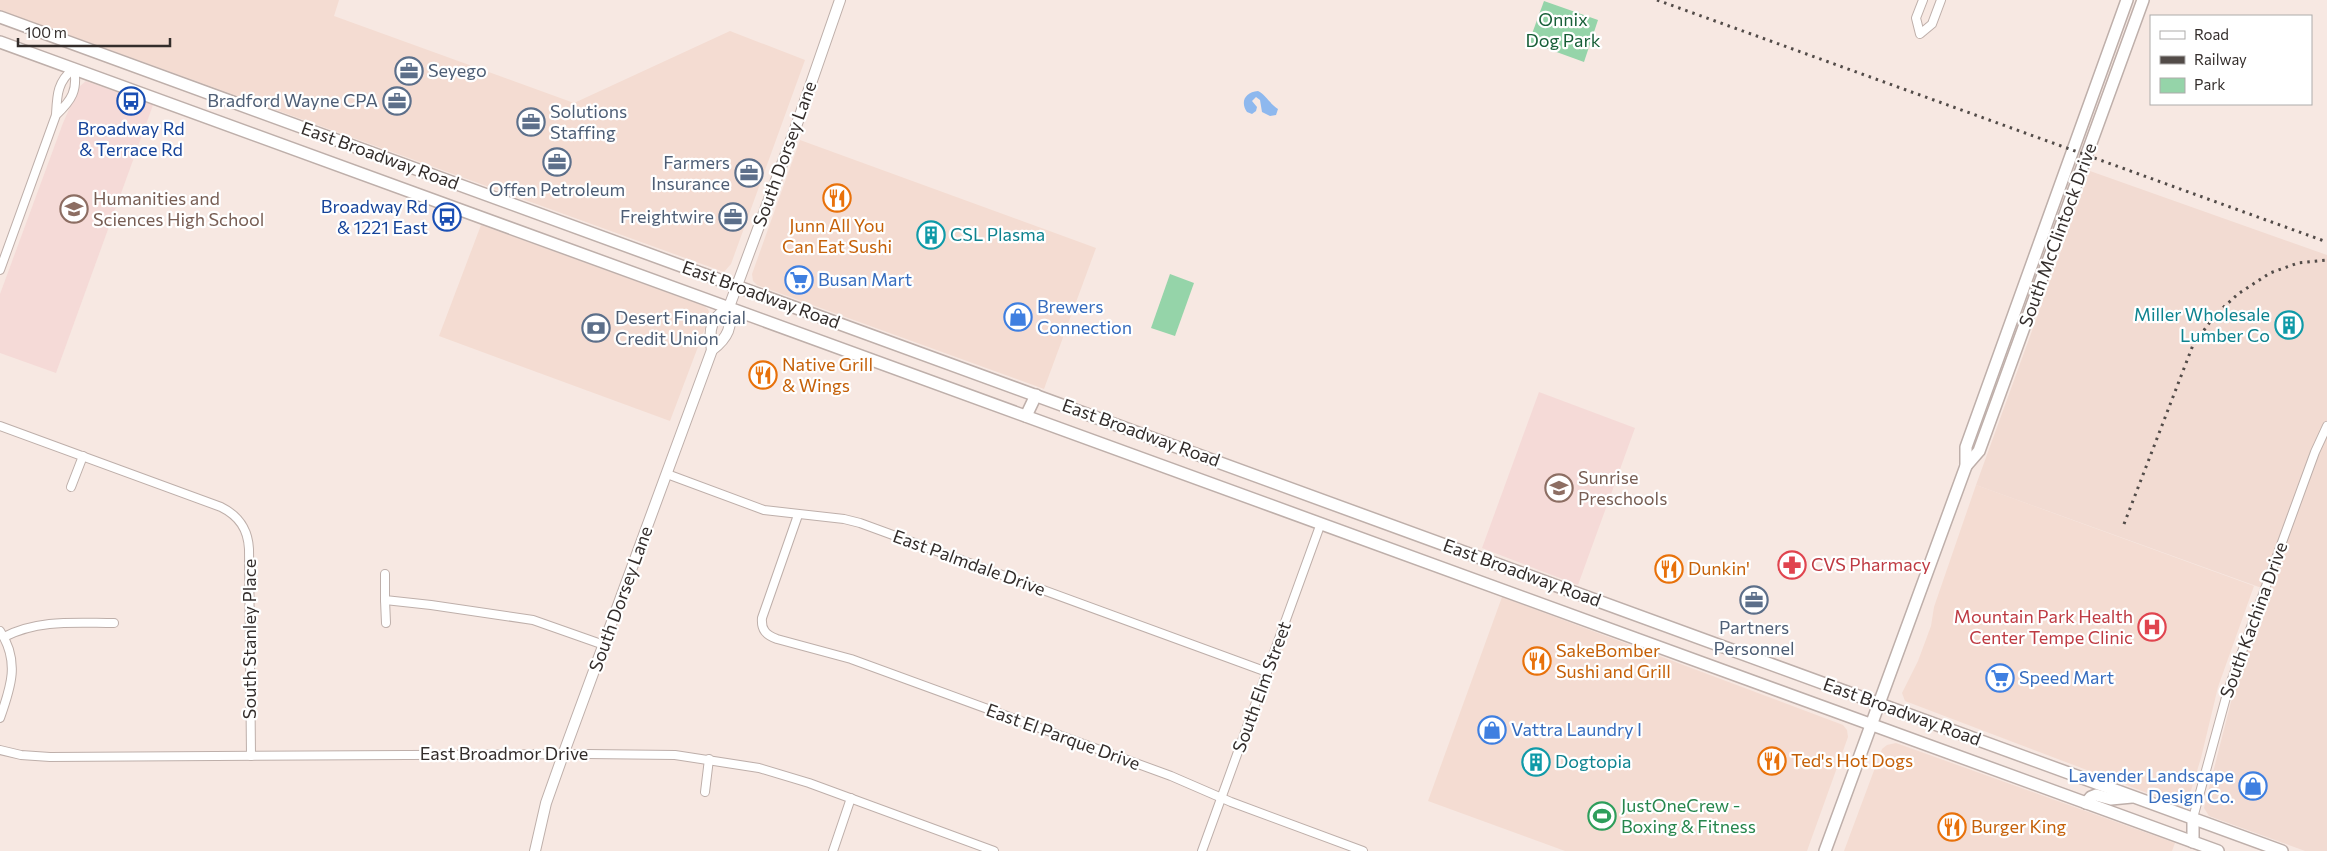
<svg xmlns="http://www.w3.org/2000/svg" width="2327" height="851" font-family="Commissioner,sans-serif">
	<rect width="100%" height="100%" fill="#f7e8e2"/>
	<g fill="#f4dcd2">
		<path d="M0,0H339L334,16L574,103L730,31L805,60L731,264L724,272L0,10Z"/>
		<path d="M800,140L1096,248L1044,389L757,285L753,281L752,274Z"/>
		<path d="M481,225L704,306L708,309L710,315L670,421L439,336Z"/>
		<path d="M1976,485L2254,586L2218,687L2201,758L2189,797L2183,804L2179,805L1905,701L1902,693L1918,661L1931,626L1934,607Z"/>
		<path d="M1502,597L1843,725L1847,730L1848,737L1807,851H1565L1428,801Z"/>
		<path d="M1896,743L2175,843L2172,851H1844L1882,749L1887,745Z"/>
	</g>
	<path fill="#f2dbd2" d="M2090,171L2327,255V851H2305L2209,816L2204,808L2235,686L2270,591L1976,485Z"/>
	<g fill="#f5dad7">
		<path d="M86,81L153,105L56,373L0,353V294L63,123L79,87Z"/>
		<path d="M1539,392L1635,428L1578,585L1482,548Z"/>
	</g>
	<g fill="#95d4a9">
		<path d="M1544,1L1598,20L1584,62L1529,42Z"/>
		<path d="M1170,274L1194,283L1175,336L1151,328Z"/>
	</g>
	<path fill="#8eb8ee" d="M1258,91C1265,94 1270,104 1278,109L1276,115L1270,116L1262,112L1260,100L1256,97L1252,101L1257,107L1256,111L1252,114L1247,112C1240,102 1245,92 1258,91Z"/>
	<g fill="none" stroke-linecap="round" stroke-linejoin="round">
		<g stroke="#beafaa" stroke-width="10">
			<g id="minor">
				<path d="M1923,0L1916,18L1920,34L1932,24L1941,0"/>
				<path d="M0,270L56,115C57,95 57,82 74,68C78,90 72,100 56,115"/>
				<path d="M0,426L221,507C239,516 248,529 249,549L251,756"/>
				<path d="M667,474L764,510L844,519L860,523L1267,672"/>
				<path d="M71,487L83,456"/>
				<path d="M798,515L762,618C761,630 766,635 777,639L851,659L1171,776L1231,802L1363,851"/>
				<path d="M385,574V600L431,605L533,620L604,645"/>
				<path d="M385,600L386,623"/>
				<path d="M0,631C20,661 11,687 0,718"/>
				<path d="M4,637C39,619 76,623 114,623"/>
				<path d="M0,750L21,755L50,757L587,754L675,755L759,768L809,783L994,851"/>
				<path d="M705,792L709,759"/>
				<path d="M2193,818L2228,690L2315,452L2327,426"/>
				<path d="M833,851L851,798"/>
				<path d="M1202,851L1321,523"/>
			</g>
		</g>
		<g stroke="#beafaa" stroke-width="12">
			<g id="tertiary">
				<path d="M712,350C708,329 711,318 729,307"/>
				<path d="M535,851L546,803L563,755L712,350C728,338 733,326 729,307L798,121L840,0"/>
			</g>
		</g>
		<g stroke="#beafaa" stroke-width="14">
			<g id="secondary">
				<path d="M0,17L2282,851"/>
				<path d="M0,42L2218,851"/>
				<path d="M1026,416L1036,395"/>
				<path d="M1966,466L1979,451L2143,0"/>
				<path d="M2086,803L2091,797L2096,795L2111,799L2132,797"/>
				<path d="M2193,842V818"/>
				<path d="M1825,851L1966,466V447L2127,0"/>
			</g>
		</g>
		<use href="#minor" stroke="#fff" stroke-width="8"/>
		<use href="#tertiary" stroke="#fff" stroke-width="10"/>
		<use href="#secondary" stroke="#fff" stroke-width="11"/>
		<g stroke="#524b48" stroke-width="3" stroke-dasharray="2.5 5" stroke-linecap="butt">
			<path d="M1657,0L2327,242"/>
			<path d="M2124,524L2193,345L2216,314L2238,294L2270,273L2298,263L2327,260"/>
		</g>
	</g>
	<defs>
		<g id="office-ring" transform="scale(1.4375)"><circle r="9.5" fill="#fff" stroke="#5c6f8a" stroke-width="1.5"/><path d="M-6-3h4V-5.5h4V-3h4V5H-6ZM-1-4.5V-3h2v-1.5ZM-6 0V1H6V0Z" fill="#5c6f8a"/></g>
		<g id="bus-ring" transform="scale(1.4375)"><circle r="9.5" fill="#fff" stroke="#1a4fb4" stroke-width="1.5"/><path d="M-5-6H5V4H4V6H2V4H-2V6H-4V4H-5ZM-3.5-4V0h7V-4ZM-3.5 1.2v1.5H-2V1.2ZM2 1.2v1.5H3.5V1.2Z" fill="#1a4fb4"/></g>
		<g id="restaurant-ring" transform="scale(1.4375)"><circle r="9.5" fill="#fff" stroke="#e8710a" stroke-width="1.5"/><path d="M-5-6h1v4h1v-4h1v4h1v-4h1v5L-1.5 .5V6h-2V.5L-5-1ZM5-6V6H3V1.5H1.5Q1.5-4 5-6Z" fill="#e8710a"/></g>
		<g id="school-ring" transform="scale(1.4375)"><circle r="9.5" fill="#fff" stroke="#8d6e63" stroke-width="1.5"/><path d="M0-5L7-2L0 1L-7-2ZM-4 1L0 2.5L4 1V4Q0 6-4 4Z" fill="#8d6e63"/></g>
		<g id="building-ring" transform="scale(1.4375)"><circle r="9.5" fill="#fff" stroke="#0f9aa8" stroke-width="1.5"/><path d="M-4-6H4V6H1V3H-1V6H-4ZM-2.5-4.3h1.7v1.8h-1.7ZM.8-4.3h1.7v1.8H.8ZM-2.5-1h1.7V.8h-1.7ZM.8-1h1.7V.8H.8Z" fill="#0f9aa8"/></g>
		<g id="supermarket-ring" transform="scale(1.4375)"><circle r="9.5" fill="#fff" stroke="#3f7fe0" stroke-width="1.5"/><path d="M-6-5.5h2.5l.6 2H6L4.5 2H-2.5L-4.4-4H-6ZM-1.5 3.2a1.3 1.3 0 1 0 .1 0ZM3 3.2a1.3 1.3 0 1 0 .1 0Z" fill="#3f7fe0"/></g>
		<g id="shop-ring" transform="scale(1.4375)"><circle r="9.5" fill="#fff" stroke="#3f7fe0" stroke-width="1.5"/><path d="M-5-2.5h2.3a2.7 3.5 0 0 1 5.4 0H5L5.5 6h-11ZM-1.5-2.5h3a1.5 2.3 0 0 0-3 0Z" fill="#3f7fe0"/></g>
		<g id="bank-ring" transform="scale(1.4375)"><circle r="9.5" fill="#fff" stroke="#5c6f8a" stroke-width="1.5"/><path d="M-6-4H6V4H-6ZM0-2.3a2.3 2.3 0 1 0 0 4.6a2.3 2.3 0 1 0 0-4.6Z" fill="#5c6f8a"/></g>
		<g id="pharmacy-ring" transform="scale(1.4375)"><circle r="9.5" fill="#fff" stroke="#e0444e" stroke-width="1.5"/><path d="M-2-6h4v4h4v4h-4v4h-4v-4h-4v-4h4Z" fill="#e0444e"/></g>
		<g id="hospital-ring" transform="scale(1.4375)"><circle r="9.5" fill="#fff" stroke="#e0444e" stroke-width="1.5"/><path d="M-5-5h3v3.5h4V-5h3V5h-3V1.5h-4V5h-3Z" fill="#e0444e"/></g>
		<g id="stadium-ring" transform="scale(1.4375)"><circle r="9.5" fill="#fff" stroke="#2e9e5b" stroke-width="1.5"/><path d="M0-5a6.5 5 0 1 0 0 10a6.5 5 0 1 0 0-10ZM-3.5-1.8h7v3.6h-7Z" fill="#2e9e5b"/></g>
	</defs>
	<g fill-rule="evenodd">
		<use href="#office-ring" x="409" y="71"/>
		<use href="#bus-ring" x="131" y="101"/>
		<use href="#office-ring" x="397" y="101"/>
		<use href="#office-ring" x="531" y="122"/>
		<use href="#office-ring" x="557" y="162"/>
		<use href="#office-ring" x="749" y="173"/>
		<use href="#restaurant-ring" x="837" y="198"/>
		<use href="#school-ring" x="74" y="209"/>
		<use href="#bus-ring" x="447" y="217"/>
		<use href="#office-ring" x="733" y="217"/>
		<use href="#building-ring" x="931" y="235"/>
		<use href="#supermarket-ring" x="799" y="280"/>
		<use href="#shop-ring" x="1018" y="317"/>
		<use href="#building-ring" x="2289" y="325"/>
		<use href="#bank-ring" x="596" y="328"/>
		<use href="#restaurant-ring" x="763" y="375"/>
		<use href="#school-ring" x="1559" y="488"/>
		<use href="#pharmacy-ring" x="1792" y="565"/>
		<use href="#restaurant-ring" x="1669" y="569"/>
		<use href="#office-ring" x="1754" y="600"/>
		<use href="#hospital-ring" x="2152" y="627"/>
		<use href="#restaurant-ring" x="1537" y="661"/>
		<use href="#supermarket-ring" x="2000" y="678"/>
		<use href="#shop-ring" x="1492" y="730"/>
		<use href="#restaurant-ring" x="1772" y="761"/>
		<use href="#building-ring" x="1536" y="762"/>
		<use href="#shop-ring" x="2253" y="786"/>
		<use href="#stadium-ring" x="1602" y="816"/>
		<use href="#restaurant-ring" x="1952" y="827"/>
	</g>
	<g text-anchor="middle" stroke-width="4.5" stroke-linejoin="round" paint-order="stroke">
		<g font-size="18" fill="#165e37" stroke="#fff">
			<text x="1563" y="26">Onnix<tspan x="1563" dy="21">Dog Park</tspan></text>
		</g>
		<g font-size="18" fill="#4e5e75" stroke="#fff" text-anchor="start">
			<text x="428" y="77">Seyego</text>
			<text x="378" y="107" text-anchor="end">Bradford Wayne CPA</text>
			<text x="550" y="118">Solutions<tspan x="550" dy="21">Staffing</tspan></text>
			<text x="730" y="169" text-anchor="end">Farmers<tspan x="730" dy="21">Insurance</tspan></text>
			<text x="557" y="196" text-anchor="middle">Offen Petroleum</text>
			<text x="714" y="223" text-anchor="end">Freightwire</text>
			<text x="615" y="324">Desert Financial<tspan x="615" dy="21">Credit Union</tspan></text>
			<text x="1754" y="634" text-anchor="middle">Partners<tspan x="1754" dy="21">Personnel</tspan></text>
		</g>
		<g font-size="18" fill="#164399" stroke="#fff">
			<text x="131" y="135">Broadway Rd<tspan x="131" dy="21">&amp; Terrace Rd</tspan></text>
			<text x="428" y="213" text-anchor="end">Broadway Rd<tspan x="428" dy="21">&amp; 1221 East</tspan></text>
		</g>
		<g font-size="18" fill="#332d2b" stroke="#fff">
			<text transform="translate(785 154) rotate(-70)" y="6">South Dorsey Lane</text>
			<text transform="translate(380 156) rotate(20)" y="6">East Broadway Road</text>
			<text transform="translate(2058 235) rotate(-70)" y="6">South McClintock Drive</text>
			<text transform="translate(761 295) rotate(20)" y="6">East Broadway Road</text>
			<text transform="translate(1141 433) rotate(20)" y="6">East Broadway Road</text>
			<text transform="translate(969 563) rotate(20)" y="6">East Palmdale Drive</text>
			<text transform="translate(1522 573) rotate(20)" y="6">East Broadway Road</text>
			<text transform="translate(621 599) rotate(-70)" y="6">South Dorsey Lane</text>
			<text transform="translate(2254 620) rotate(-70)" y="6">South Kachina Drive</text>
			<text transform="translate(250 639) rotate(-90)" y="6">South Stanley Place</text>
			<text transform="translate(1262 687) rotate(-70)" y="6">South Elm Street</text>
			<text transform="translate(1902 712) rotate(20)" y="6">East Broadway Road</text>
			<text transform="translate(1063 737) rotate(20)" y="6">East El Parque Drive</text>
			<text x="504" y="760">East Broadmor Drive</text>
		</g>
		<g font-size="18" fill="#785e54" stroke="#fff" text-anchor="start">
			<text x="93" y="205">Humanities and<tspan x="93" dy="21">Sciences High School</tspan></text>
			<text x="1578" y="484">Sunrise<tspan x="1578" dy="21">Preschools</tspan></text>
		</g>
		<g font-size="18" fill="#c56008" stroke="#fff" text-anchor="start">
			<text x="837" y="232" text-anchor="middle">Junn All You<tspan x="837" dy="21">Can Eat Sushi</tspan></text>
			<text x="782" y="371">Native Grill<tspan x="782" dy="21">&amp; Wings</tspan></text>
			<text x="1688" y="575">Dunkin'</text>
			<text x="1556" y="657">SakeBomber<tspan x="1556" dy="21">Sushi and Grill</tspan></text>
			<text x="1791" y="767">Ted's Hot Dogs</text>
			<text x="1971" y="833">Burger King</text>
		</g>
		<g font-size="18" fill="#0d838f" stroke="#fff" text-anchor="start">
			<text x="950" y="241">CSL Plasma</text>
			<text x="2270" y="321" text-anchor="end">Miller Wholesale<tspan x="2270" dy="21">Lumber Co</tspan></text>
			<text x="1555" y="768">Dogtopia</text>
		</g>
		<g font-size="18" fill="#366cbe" stroke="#fff" text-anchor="start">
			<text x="818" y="286">Busan Mart</text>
			<text x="1037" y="313">Brewers<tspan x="1037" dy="21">Connection</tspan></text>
			<text x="2019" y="684">Speed Mart</text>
			<text x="1511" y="736">Vattra Laundry I</text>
			<text x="2234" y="782" text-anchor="end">Lavender Landscape<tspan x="2234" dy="21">Design Co.</tspan></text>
		</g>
		<g font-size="18" fill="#be3a42" stroke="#fff" text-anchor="start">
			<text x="1811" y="571">CVS Pharmacy</text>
			<text x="2133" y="623" text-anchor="end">Mountain Park Health<tspan x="2133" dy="21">Center Tempe Clinic</tspan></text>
		</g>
		<g font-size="18" fill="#27864d" stroke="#fff" text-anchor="start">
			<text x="1621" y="812">JustOneCrew -<tspan x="1621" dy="21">Boxing &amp; Fitness</tspan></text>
		</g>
	</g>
	<rect x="2150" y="15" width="162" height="90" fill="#ffffff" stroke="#adabaa"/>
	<rect x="2160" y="31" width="25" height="8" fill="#ffffff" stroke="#adabaa"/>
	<text x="2194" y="40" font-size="15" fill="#332d2b">Road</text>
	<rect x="2160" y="56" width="25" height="8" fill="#524b48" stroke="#adabaa"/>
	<text x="2194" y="65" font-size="15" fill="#332d2b">Railway</text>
	<rect x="2160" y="78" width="25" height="15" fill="#95d4a9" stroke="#adabaa"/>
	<text x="2194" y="90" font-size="15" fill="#332d2b">Park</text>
	<path d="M18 38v8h152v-8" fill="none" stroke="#332d2b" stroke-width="2.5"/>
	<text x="25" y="38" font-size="15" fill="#332d2b" stroke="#ffffff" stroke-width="4" paint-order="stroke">100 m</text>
</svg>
